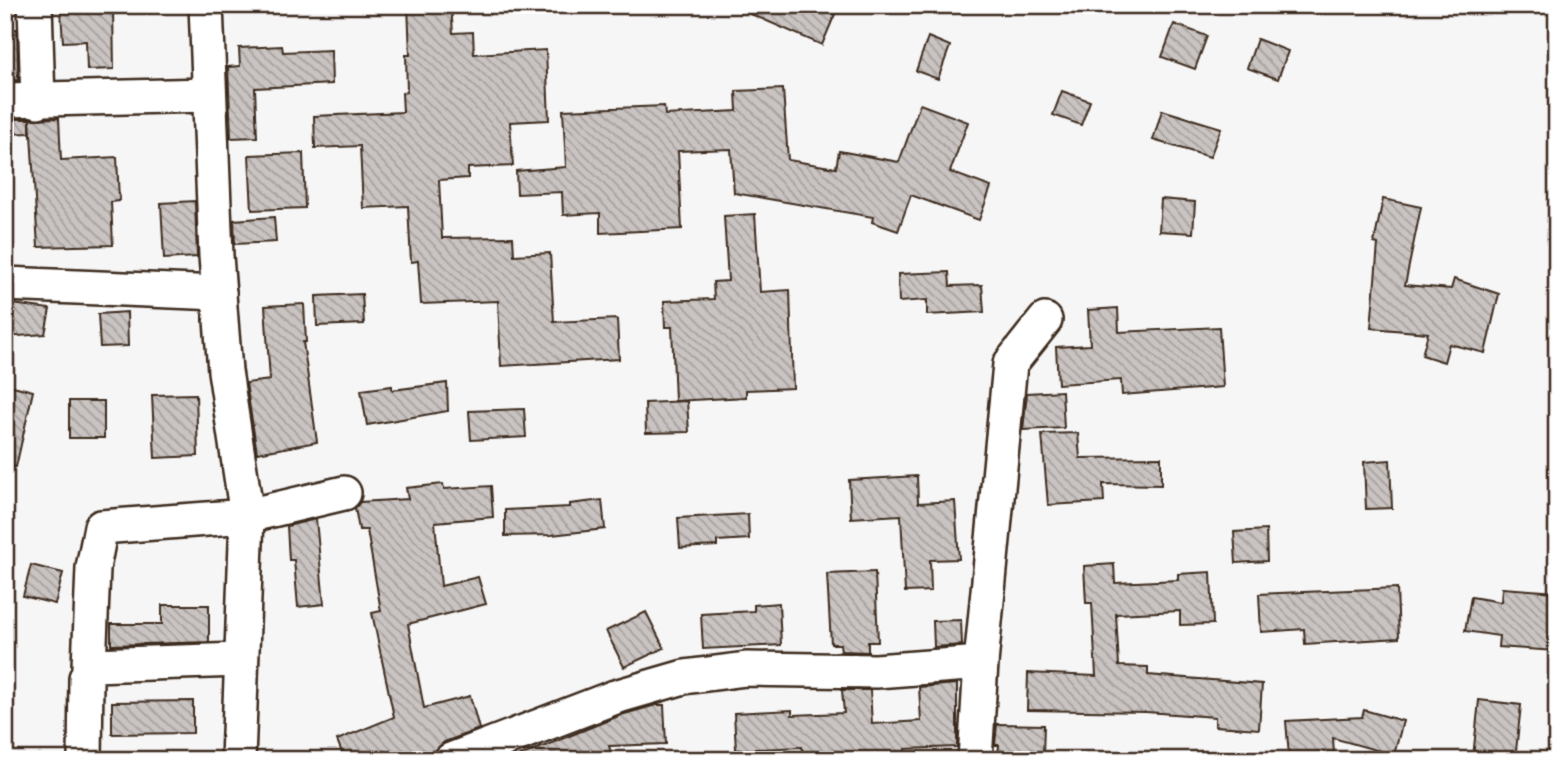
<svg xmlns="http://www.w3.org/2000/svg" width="1562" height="765" font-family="'Patrick Hand',sans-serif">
	<defs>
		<pattern id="building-back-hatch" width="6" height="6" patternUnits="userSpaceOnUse" patternTransform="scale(1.75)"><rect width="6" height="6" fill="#c9c3c1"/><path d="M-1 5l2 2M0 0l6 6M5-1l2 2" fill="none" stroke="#a49f9c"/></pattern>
	</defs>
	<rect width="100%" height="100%" fill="#f7f6f6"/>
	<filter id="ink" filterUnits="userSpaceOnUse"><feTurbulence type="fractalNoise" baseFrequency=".0143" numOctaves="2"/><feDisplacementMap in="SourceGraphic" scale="14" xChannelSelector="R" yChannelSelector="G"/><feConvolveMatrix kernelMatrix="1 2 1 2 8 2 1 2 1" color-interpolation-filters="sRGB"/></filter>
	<g filter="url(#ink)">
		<g fill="url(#building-back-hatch)" stroke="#3b2a1e" stroke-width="2">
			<path d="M408,5H451L453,33L473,32L474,54L546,50L549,120L510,122L513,166L468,168V178L439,180L442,238L513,237L514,255L550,253L554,322L617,319L619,359L501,366L498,301L421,304L418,261L411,262L408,206L363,208L360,146L315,148L314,116L403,112L402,93L407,92L406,55H410Z"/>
			<path d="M730,5H814L835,14L822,45Z"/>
			<path d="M113,8L114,69L87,70L86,41L63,42L61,12Z"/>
			<path d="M1174,24L1207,36L1195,69L1162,57Z"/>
			<path d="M17,29L18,80L5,81V30Z"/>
			<path d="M928,37L950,46L938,79L916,71Z"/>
			<path d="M1257,39L1288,51L1278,79L1247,68Z"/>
			<path d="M282,46L283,52L331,50L332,84L255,88L257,137L231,138L228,67L240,66L239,48Z"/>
			<path d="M783,89L788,160L836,168L839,151L899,162L920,104L968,122L950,172L991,187L979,220L911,195L898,231L872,222L873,217L734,193L731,149L678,151L682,229L600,233V213L563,215L562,192L517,194L516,171L566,167L563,110L664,106L665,115L737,111L736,91Z"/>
			<path d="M1062,91L1090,101L1081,125L1053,115Z"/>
			<path d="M1162,110L1221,128L1210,157L1153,140Z"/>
			<path d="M59,118L61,160L117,157L119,201L111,202L113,245L38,247L30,119Z"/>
			<path d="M5,119H30V133L5,134Z"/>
			<path d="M303,153L305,208L252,210L249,155Z"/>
			<path d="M1161,199L1195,202L1193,233L1159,231Z"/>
			<path d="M1383,199L1421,207L1405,285L1451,289L1454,279L1499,294L1485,353L1449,344L1444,362L1422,355L1428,333L1371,328L1378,244L1374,243Z"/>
			<path d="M195,201L197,257L164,259L161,203Z"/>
			<path d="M755,214L760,292L790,290L793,388L746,390V397L675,401L672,327H665L664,301L714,299L713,282L728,281L724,216Z"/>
			<path d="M274,217L276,242L235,244L234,220Z"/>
			<path d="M949,272L950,286L982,285L984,312L927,315V300L899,302L898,274Z"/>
			<path d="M362,294L364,324L317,326L316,296Z"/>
			<path d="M5,303L50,309L45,334L5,337Z"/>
			<path d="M304,304L306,342H303L317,442L257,453L246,383L270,380L265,306Z"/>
			<path d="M1118,308L1119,332L1219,327L1223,387L1122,395L1121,380L1058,384L1056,347L1090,345L1088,310Z"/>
			<path d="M127,312L128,346L100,347L98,314Z"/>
			<path d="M447,383L448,411L367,425L361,390L392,386V390Z"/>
			<path d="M5,384L33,391L16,467L5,466Z"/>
			<path d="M1062,391L1064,428L1023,430L1027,393Z"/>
			<path d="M196,394L198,456L155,458L152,395Z"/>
			<rect x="69" y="401" width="35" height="37"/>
			<path d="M687,401L689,432L646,433L645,403Z"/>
			<path d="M524,409L526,437L471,440L469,411Z"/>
			<path d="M1078,433L1080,458L1161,457V485L1103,484L1104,502L1048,505L1042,434Z"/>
			<path d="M1390,460L1392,508L1366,509L1364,462Z"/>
			<path d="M917,476L918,503L955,501L959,559L930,560L931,591L905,592L901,515L851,518L849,480Z"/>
			<path d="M443,484L444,489L491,486L493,517L435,522L441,586L478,577L486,604L408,624L424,708L470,696L479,729L444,742L426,760H345L337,740L394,717L372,613L381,611L367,530H359L355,508L360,502L408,499L406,488Z"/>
			<path d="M602,500L605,529L551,535L505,536V510L570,507V504Z"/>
			<path d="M748,514L749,539L717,541V546L680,548L678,518Z"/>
			<path d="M316,519L324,604L298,607L294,560H289L287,526Z"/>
			<path d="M1266,530L1267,561L1236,563L1234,532Z"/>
			<path d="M1114,564L1115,583L1178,580V574L1211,572L1213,624L1180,625V611L1116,614L1119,666L1148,667V675L1262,684L1259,729L1215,726V717L1146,712L1027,710L1028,673L1096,676L1092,603H1086L1084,566Z"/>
			<path d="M31,565L63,573L55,604L23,596Z"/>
			<path d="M875,572L878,642H868V652L841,651L840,644H831L827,574Z"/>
			<path d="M1397,588L1399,638L1305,644L1304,629L1261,632L1259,594Z"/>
			<path d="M1502,588L1557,592L1555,651L1498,647L1499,636L1465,631L1471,597L1501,602Z"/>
			<path d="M779,603L781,645L703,649L701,614L754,611V605Z"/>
			<path d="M162,605H209V642L111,645V624H162Z"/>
			<path d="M646,612L664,648L624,667L606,631Z"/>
			<path d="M961,620L962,645L934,647L933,621Z"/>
			<path d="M957,684V747L905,749V760H803L802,747L736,750L734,713L792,710V715L844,713L842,690H870L872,724L921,721L919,687Z"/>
			<path d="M1479,700L1521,705L1515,760L1473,757Z"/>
			<path d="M193,701V733L112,734V702Z"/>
			<path d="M656,705H664L666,744L609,746L613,760H510L621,715Z"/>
			<path d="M1364,710L1403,721L1394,755L1333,738L1334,754L1289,756L1286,721L1362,717Z"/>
			<path d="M997,724L1044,725L1043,756L998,755L999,745H995Z"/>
		</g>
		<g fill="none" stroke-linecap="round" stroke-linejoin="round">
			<g stroke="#3b2a1e" stroke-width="38">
				<g id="street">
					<path d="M35,5L38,101"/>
					<path d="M206,5L216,256L225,371L247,516L238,760"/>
					<path d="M5,100L208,95"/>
					<path d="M5,284L219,293"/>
					<path d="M89,667L93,568L101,527L247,516L344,493"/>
					<path d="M85,760L86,678L92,665L240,660"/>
					<path d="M451,760L615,697L684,677L746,669L876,671L981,663"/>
					<path d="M975,760L981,663L1010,364L1045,320"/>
				</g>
			</g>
			<use href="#street" stroke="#fff" stroke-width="33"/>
		</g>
	</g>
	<rect width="1562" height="765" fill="none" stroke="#fff" stroke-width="28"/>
	<rect x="14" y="14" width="1534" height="737" fill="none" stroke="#3b2a1e" stroke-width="2.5" filter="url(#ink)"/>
</svg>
